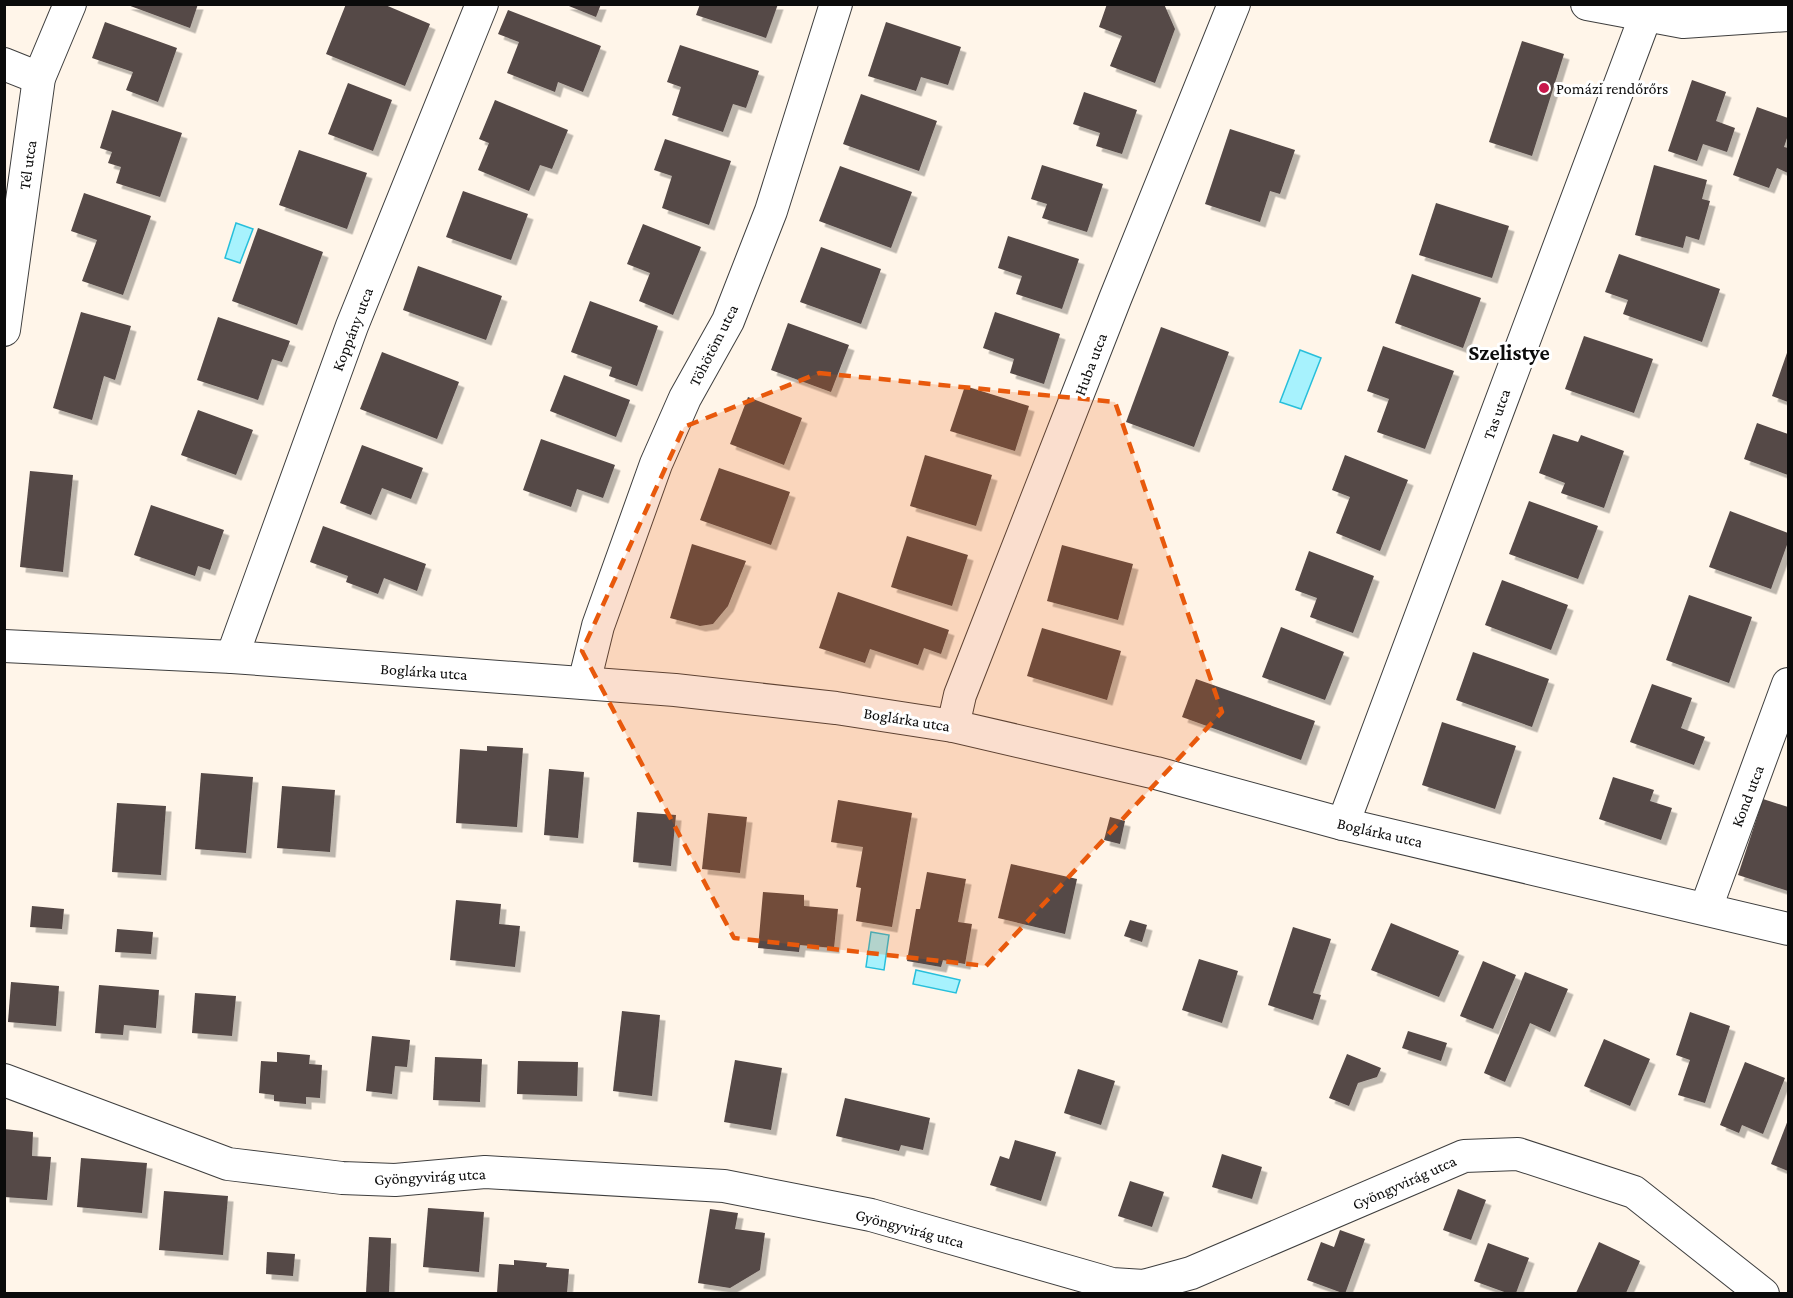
<svg xmlns="http://www.w3.org/2000/svg" width="1793" height="1298" font-family="'Crimson Pro',serif">
	<defs>
		<filter id="shadow"><feDropShadow dx="5.5" dy="5.5" stdDeviation="0" flood-color="#0004"/></filter>
	</defs>
	<rect width="100%" height="100%" fill="#fff5e9"/>
	<g fill="#a7f2fd" stroke="#27bfdb" stroke-width="1.5">
		<path d="M236,223L253,229L240,263L225,258Z"/>
		<path d="M1300,350L1321,358L1301,409L1280,402Z"/>
		<path d="M871,932L889,935L884,970L866,967Z"/>
		<path d="M916,970L960,980L956,993L913,984Z"/>
	</g>
	<g fill="#544846" filter="url(#shadow)">
		<path d="M125,4H198L190,28Z"/>
		<path d="M346,4H383L430,24L405,86L326,54Z"/>
		<path d="M564,4H601L596,17Z"/>
		<path d="M700,4H778L766,38L696,15Z"/>
		<path d="M1107,4H1164L1175,29L1155,83L1110,66L1122,36L1099,27Z"/>
		<path d="M508,10L601,46L583,92L558,82L555,92L507,73L519,42L498,34Z"/>
		<path d="M105,22L177,48L158,102L126,90L133,72L92,58Z"/>
		<path d="M886,22L961,47L948,85L921,77L916,91L868,76Z"/>
		<path d="M1522,41L1564,54L1532,156L1489,142Z"/>
		<path d="M680,45L759,71L746,108L733,104L723,132L672,115L681,87L667,82Z"/>
		<path d="M1692,80L1726,92L1716,121L1735,128L1727,152L1703,144L1697,161L1668,151Z"/>
		<path d="M348,83L392,100L373,151L328,134Z"/>
		<path d="M1084,92L1137,110L1122,154L1096,146L1100,133L1073,124Z"/>
		<path d="M861,94L937,121L919,171L843,144Z"/>
		<path d="M495,100L568,130L552,169L540,165L529,191L478,170L489,143L479,139Z"/>
		<path d="M1757,107L1788,118V135L1784,147L1788,148V173L1777,168L1769,188L1733,175Z"/>
		<path d="M112,110L182,133L160,197L116,183L121,167L108,163L112,152L100,148Z"/>
		<path d="M1230,129L1295,150L1280,194L1270,191L1260,222L1205,204Z"/>
		<path d="M665,139L731,161L709,225L662,208L672,176L654,170Z"/>
		<path d="M299,150L367,173L347,229L279,205Z"/>
		<path d="M1042,165L1103,184L1087,232L1042,218L1047,204L1031,199Z"/>
		<path d="M1654,165L1707,180L1702,199L1710,201L1699,240L1686,236L1683,248L1635,235Z"/>
		<path d="M840,166L912,192L891,248L819,221Z"/>
		<path d="M463,191L528,214L511,260L446,237Z"/>
		<path d="M84,193L151,216L123,295L82,281L97,240L71,231Z"/>
		<path d="M1436,203L1509,226L1492,278L1419,255Z"/>
		<path d="M643,224L701,247L673,315L639,301L650,273L627,264Z"/>
		<path d="M258,228L323,252L297,325L232,301Z"/>
		<path d="M1008,236L1079,259L1062,309L1016,294L1022,276L998,268Z"/>
		<path d="M821,247L881,269L861,324L800,302Z"/>
		<path d="M1619,254L1720,289L1702,342L1623,314L1628,300L1605,292Z"/>
		<path d="M418,266L502,296L486,340L403,310Z"/>
		<path d="M1412,274L1481,298L1463,348L1395,323Z"/>
		<path d="M590,301L658,326L637,386L609,376L612,367L571,352Z"/>
		<path d="M81,312L131,326L115,380L104,376L92,420L53,408Z"/>
		<path d="M995,312L1060,334L1044,384L1010,373L1014,359L983,348Z"/>
		<path d="M218,317L290,341L282,362L272,359L258,400L197,380Z"/>
		<path d="M788,323L849,345L831,392L771,370Z"/>
		<path d="M1161,327L1229,352L1194,447L1126,422Z"/>
		<path d="M1584,336L1653,359L1634,413L1565,389Z"/>
		<path d="M1383,346L1454,371L1425,449L1377,432L1389,399L1367,391Z"/>
		<path d="M1788,350V402L1772,396Z"/>
		<path d="M382,352L459,382L437,439L360,409Z"/>
		<path d="M564,375L630,400L616,437L550,411Z"/>
		<path d="M965,386L1029,406L1015,451L950,431Z"/>
		<path d="M748,397L802,418L784,465L730,444Z"/>
		<path d="M198,410L253,430L236,475L181,455Z"/>
		<path d="M1757,423L1788,434V475L1744,459Z"/>
		<path d="M1553,434L1578,442L1581,435L1624,451L1604,508L1561,493L1565,483L1539,473Z"/>
		<path d="M541,439L615,465L603,498L577,489L571,507L523,490Z"/>
		<path d="M362,445L423,468L411,499L382,488L371,515L340,503Z"/>
		<path d="M925,455L992,475L976,526L910,506Z"/>
		<path d="M1345,455L1408,480L1380,551L1336,533L1350,497L1332,490Z"/>
		<path d="M719,468L790,492L771,545L700,520Z"/>
		<path d="M30,471L73,475L63,572L20,567Z"/>
		<path d="M1529,501L1598,526L1578,579L1509,554Z"/>
		<path d="M151,505L224,530L210,570L198,566L195,576L134,555Z"/>
		<path d="M1730,511L1788,533V542L1771,589L1709,567Z"/>
		<path d="M323,526L426,564L417,591L384,578L378,594L346,582L348,576L310,562Z"/>
		<path d="M907,536L968,555L952,606L891,587Z"/>
		<path d="M692,544L746,561L728,606L713,624L700,626L670,618Z"/>
		<path d="M1062,545L1133,564L1118,620L1047,601Z"/>
		<path d="M1309,551L1374,576L1353,633L1310,617L1317,598L1295,590Z"/>
		<path d="M1502,580L1568,605L1551,650L1485,625Z"/>
		<path d="M838,592L949,630L941,654L924,648L918,665L870,649L865,663L819,648Z"/>
		<path d="M1689,595L1752,617L1729,683L1666,660Z"/>
		<path d="M1281,627L1344,652L1325,700L1262,677Z"/>
		<path d="M1042,628L1121,651L1107,700L1027,676Z"/>
		<path d="M1473,652L1549,679L1532,727L1456,700Z"/>
		<path d="M1196,679L1315,721L1301,760L1182,717Z"/>
		<path d="M1652,684L1692,698L1681,728L1705,737L1694,765L1630,742Z"/>
		<path d="M1442,722L1516,746L1495,809L1422,785Z"/>
		<path d="M487,746L523,748L517,827L456,823L460,749L487,751Z"/>
		<path d="M549,769L584,772L578,838L544,835Z"/>
		<path d="M201,773L253,777L246,853L195,849Z"/>
		<path d="M1613,777L1654,790L1650,801L1672,808L1661,840L1599,819Z"/>
		<path d="M282,786L335,790L330,852L277,848Z"/>
		<path d="M1763,799L1788,807V891L1738,875Z"/>
		<path d="M838,800L912,813L892,927L856,921L861,888L856,887L863,847L831,842Z"/>
		<path d="M117,803L166,806L161,875L112,872Z"/>
		<path d="M637,812L676,815L671,866L633,862Z"/>
		<path d="M708,813L747,817L740,873L702,869Z"/>
		<path d="M1110,817L1125,821L1120,844L1104,840Z"/>
		<path d="M1011,864L1077,879L1065,934L998,918Z"/>
		<path d="M927,872L966,879L958,922L972,924L965,964L943,960L941,967L907,961L916,909H920Z"/>
		<path d="M763,892L804,895V906L838,909L834,948L800,945L799,952L758,948Z"/>
		<path d="M456,900L501,904L499,924L520,926L515,967L450,960Z"/>
		<path d="M32,906L64,909L62,929L30,927Z"/>
		<path d="M1130,920L1147,925L1142,942L1124,936Z"/>
		<path d="M1391,923L1459,951L1439,997L1371,970Z"/>
		<path d="M1293,927L1331,939L1313,993L1321,995L1313,1020L1268,1005Z"/>
		<path d="M117,929L153,932L151,954L115,952Z"/>
		<path d="M1199,959L1238,971L1222,1023L1182,1010Z"/>
		<path d="M1483,961L1516,975L1493,1029L1460,1016Z"/>
		<path d="M1525,972L1568,989L1550,1032L1530,1023L1505,1082L1484,1073Z"/>
		<path d="M11,982L59,986L56,1026L8,1022Z"/>
		<path d="M99,985L159,990L156,1028L124,1025L123,1035L95,1033Z"/>
		<path d="M195,993L236,996L232,1036L192,1033Z"/>
		<path d="M622,1011L660,1015L652,1096L613,1091Z"/>
		<path d="M1690,1012L1730,1026L1705,1103L1678,1095L1690,1060L1676,1055Z"/>
		<path d="M1408,1031L1447,1043L1441,1061L1402,1048Z"/>
		<path d="M372,1036L410,1040L407,1067L395,1066L392,1094L366,1091Z"/>
		<path d="M1604,1039L1650,1059L1630,1106L1584,1086Z"/>
		<path d="M277,1052L310,1055L309,1064L322,1065L320,1098L306,1097V1104L274,1101V1095L259,1093L261,1061L277,1062Z"/>
		<path d="M1347,1054L1381,1068L1377,1077L1358,1083L1349,1106L1329,1098Z"/>
		<path d="M435,1057L482,1059L480,1102L433,1100Z"/>
		<path d="M735,1060L782,1068L771,1130L724,1122Z"/>
		<path d="M518,1061L578,1062L577,1096L517,1094Z"/>
		<path d="M1745,1062L1785,1078L1763,1134L1742,1125L1739,1133L1720,1125Z"/>
		<path d="M1078,1069L1115,1081L1101,1125L1064,1113Z"/>
		<path d="M845,1098L930,1118L923,1150L901,1145L899,1151L836,1136Z"/>
		<path d="M1788,1120V1171L1771,1164Z"/>
		<path d="M4,1129L33,1132L32,1156L51,1157L47,1200L4,1197Z"/>
		<path d="M1015,1140L1056,1152L1041,1201L990,1185L1000,1156L1009,1159Z"/>
		<path d="M1222,1154L1262,1167L1252,1199L1212,1187Z"/>
		<path d="M81,1158L147,1163L142,1213L77,1207Z"/>
		<path d="M1130,1181L1164,1192L1152,1227L1118,1216Z"/>
		<path d="M1458,1189L1486,1200L1471,1240L1443,1230Z"/>
		<path d="M164,1191L228,1196L223,1255L159,1250Z"/>
		<path d="M428,1208L484,1212L479,1272L423,1267Z"/>
		<path d="M710,1209L738,1213L735,1229L765,1233L760,1270L730,1288L698,1283Z"/>
		<path d="M1340,1230L1365,1239L1345,1294L1307,1280L1321,1242L1334,1247Z"/>
		<path d="M369,1237L391,1238L389,1293H366Z"/>
		<path d="M1599,1242L1640,1261L1626,1293H1576Z"/>
		<path d="M1488,1243L1529,1258L1516,1293H1507L1474,1281Z"/>
		<path d="M267,1252L295,1254L293,1276L266,1274Z"/>
		<path d="M514,1260L547,1263L546,1267L569,1269L567,1293H497L499,1264L514,1265Z"/>
	</g>
	<g fill="none" stroke-linecap="round" stroke-linejoin="round">
		<g stroke="#3e3e3e" stroke-width="34">
			<g id="street">
				<path d="M1587,4L1683,22L1788,15"/>
				<path d="M4,64L39,78"/>
				<path d="M4,330L39,78L70,4"/>
				<path d="M4,646L232,657L675,690L836,708L953,726L1156,773L1343,824L1788,929"/>
				<path d="M232,657L352,326L482,4"/>
				<path d="M584,683L598,626L656,464L685,398L728,321L771,211L836,4"/>
				<path d="M953,726L960,695L1115,299L1234,4"/>
				<path d="M1343,824L1650,4"/>
				<path d="M1706,908L1788,684"/>
				<path d="M4,1080L228,1164L342,1178L395,1180L485,1172L724,1186L871,1215L1112,1284L1144,1286L1191,1273L1464,1156L1518,1154L1634,1192L1763,1294"/>
			</g>
		</g>
		<use href="#street" stroke="#fff" stroke-width="32"/>
	</g>
	<path fill="#e8590c" fill-opacity="0.2" stroke="#e8590c" stroke-width="4.5" stroke-dasharray="12 8" stroke-linejoin="round" d="M819,373L1115,402L1222,712L986,966L734,938L582,651L684,427Z"/>
	<circle fill="#c8164a" stroke="#fff" stroke-width="2" cx="1544" cy="88" r="6"/>
	<g text-anchor="middle" stroke-width="6" stroke-linejoin="round" paint-order="stroke">
		<g font-size="16" fill="#0b0b0b" stroke="#fff" text-anchor="start">
			<text x="1556" y="94">Pomázi rendőrőrs</text>
		</g>
		<g font-size="16" fill="#0b0b0b" stroke="#fff">
			<text transform="translate(27 165) rotate(-82)" y="6">Tél utca</text>
			<text transform="translate(352 329) rotate(-69)" y="6">Koppány utca</text>
			<text transform="translate(713 345) rotate(-63)" y="6">Töhötöm utca</text>
			<text transform="translate(1090 364) rotate(-69)" y="6">Huba utca</text>
			<text transform="translate(1496 414) rotate(-70)" y="6">Tas utca</text>
			<text transform="translate(424 671) rotate(4)" y="6">Boglárka utca</text>
			<text transform="translate(907 719) rotate(9)" y="6">Boglárka utca</text>
			<text transform="translate(1747 796) rotate(-69)" y="6">Kond utca</text>
			<text transform="translate(1380 832) rotate(13)" y="6">Boglárka utca</text>
			<text transform="translate(430 1176) rotate(-3)" y="6">Gyöngyvirág utca</text>
			<text transform="translate(1404 1182) rotate(-24)" y="6">Gyöngyvirág utca</text>
			<text transform="translate(910 1228) rotate(15)" y="6">Gyöngyvirág utca</text>
		</g>
		<g font-size="22" font-weight="bold" fill="#0b0b0b" stroke="#fff">
			<text x="1509" y="360">Szelistye</text>
		</g>
	</g>
	<rect width="1793" height="1298" fill="none" stroke="#0b0b0b" stroke-width="12"/>
</svg>
